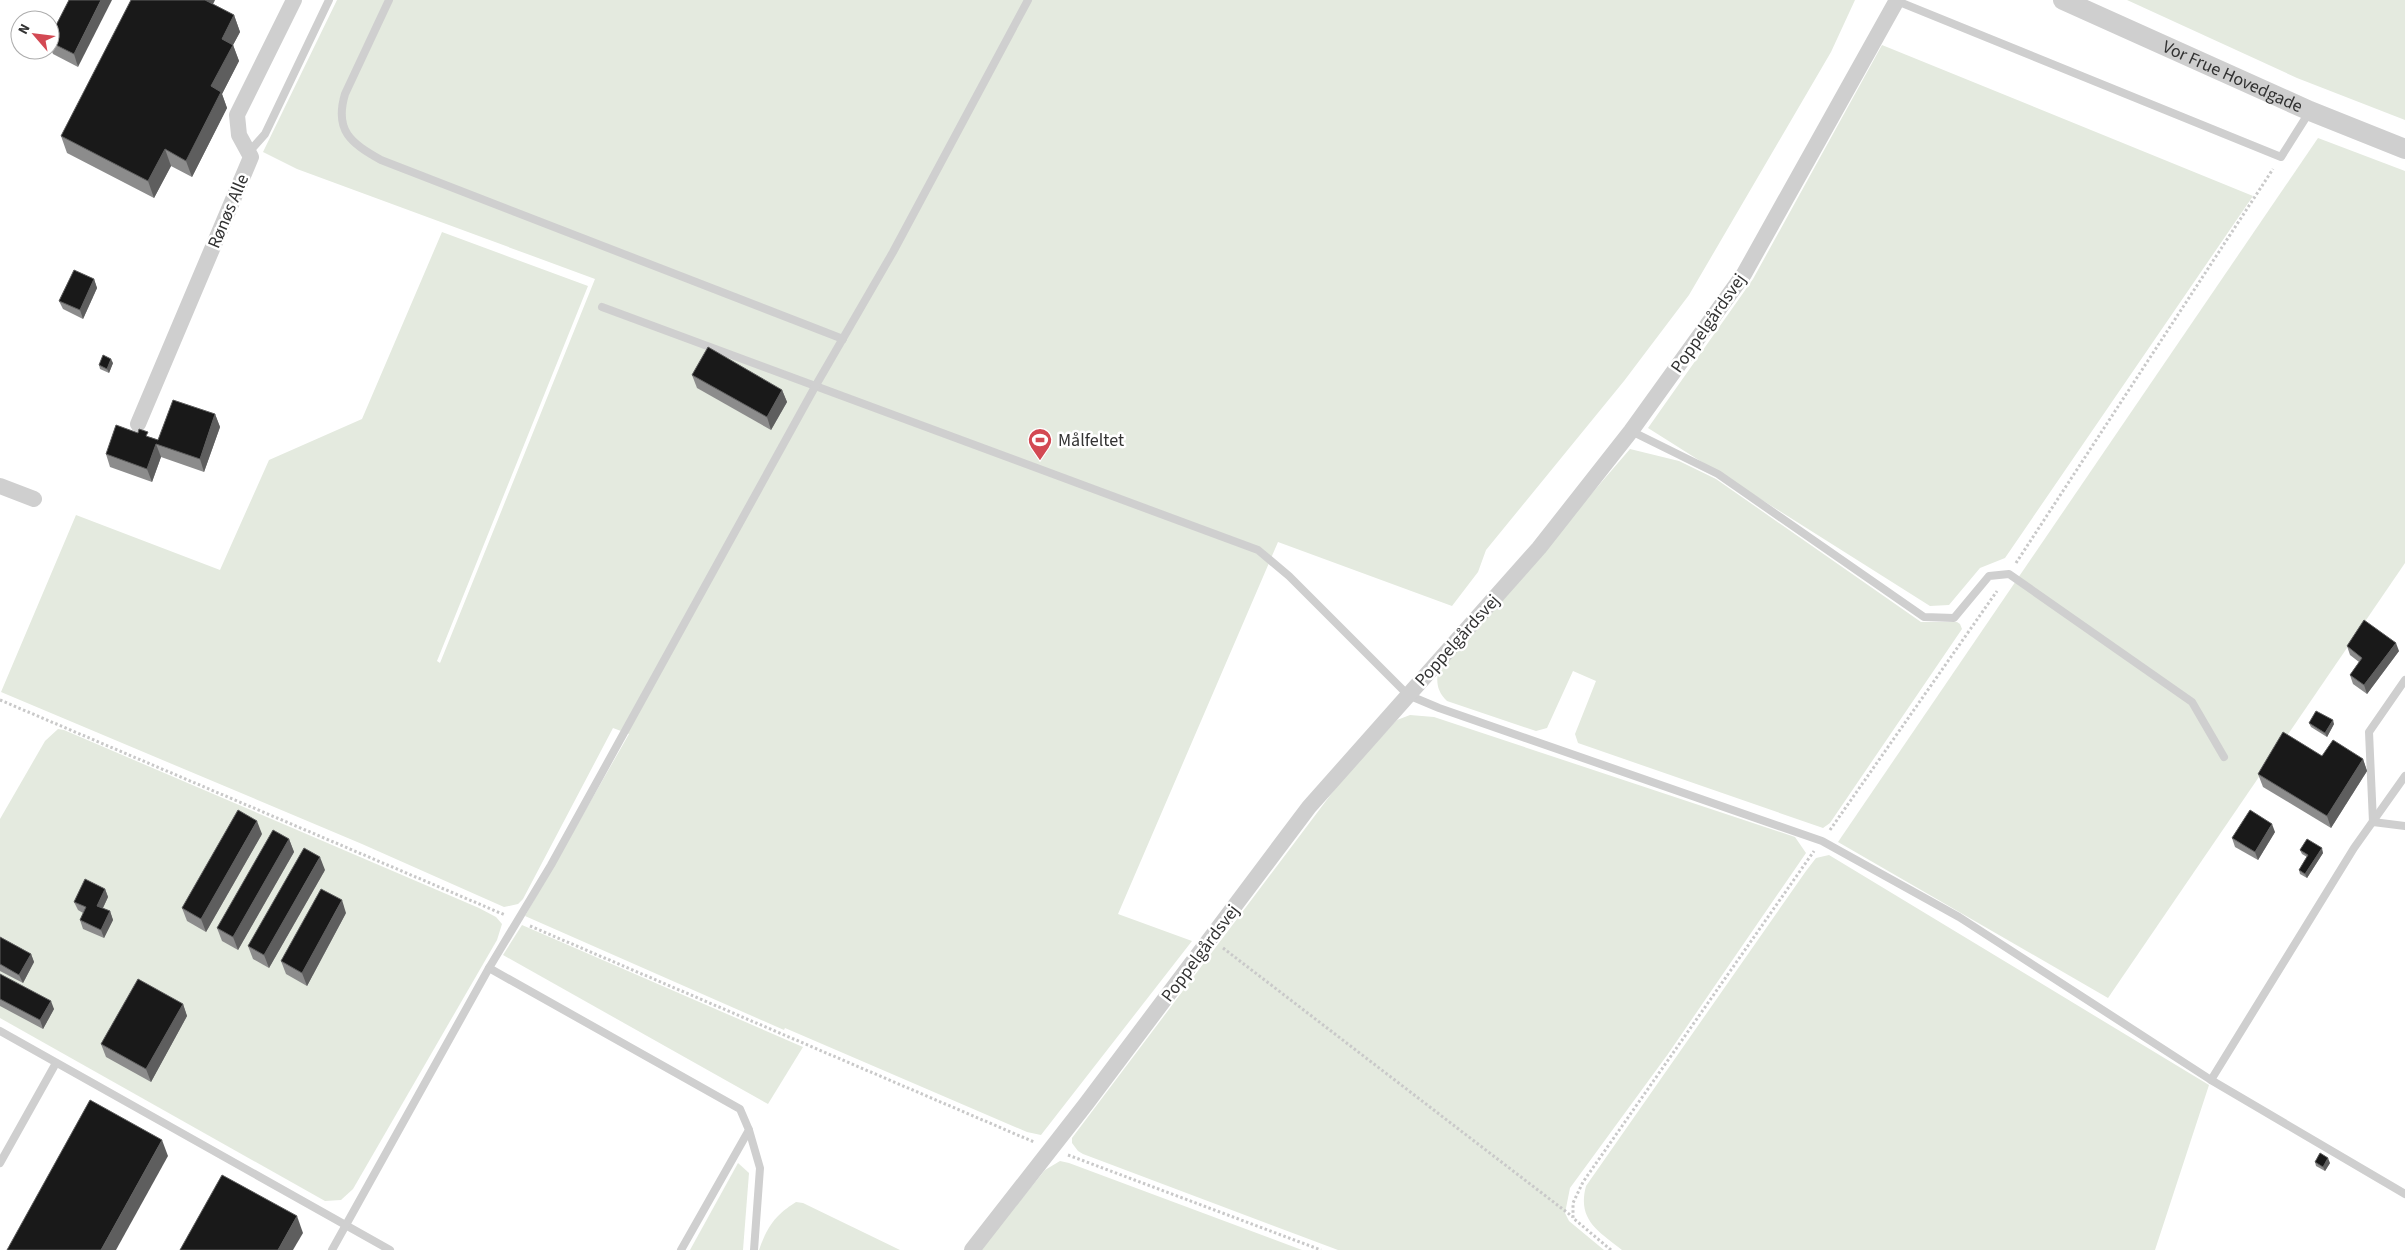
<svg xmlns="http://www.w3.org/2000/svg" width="2405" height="1250" font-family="'Source Sans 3',sans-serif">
	<rect width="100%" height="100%" fill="#fff"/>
	<g fill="#e4eadf">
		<path d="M337,0H1855L1831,52L1689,295L1624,381L1486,550L1478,572L1452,606L1278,542L1118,914L1192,941L1041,1135L1027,1132L785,1028L784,1030L525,916L629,734L613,728L523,899L518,904L504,907L362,844L1,692L76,515L220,570L269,460L362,419L442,232L588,286L437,661L440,663L595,279L297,169L263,152Z"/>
		<path d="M2127,0H2405V120L2297,78Z"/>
		<path d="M1882,45L2253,196L2005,558L1980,568L1949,605L1930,606L1648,428L1753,279Z"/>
		<path d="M2318,138L2405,171V563L2108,998L1838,842Z"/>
		<path d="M1630,449L1679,461L1716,479L1921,622H1957L1960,624L1962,629L1830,823L1823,828L1578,743L1575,734L1596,681L1573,671L1547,728L1536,731L1447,701C1438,692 1436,684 1438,672Z"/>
		<path d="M1410,715L1434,717L1795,837L1806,853L1668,1054L1570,1188L1565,1213L1569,1221L1604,1250H1338L1083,1154L1078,1151L1072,1143V1138L1344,777L1397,720Z"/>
		<path d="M58,729L64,730L479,908L496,917L502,924L497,940L353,1189L341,1200L325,1201L0,1018V819L45,741Z"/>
		<path d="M1829,855L2209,1085L2155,1250H1622C1598,1231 1577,1220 1586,1186L1806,871L1816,858Z"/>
		<path d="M522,925L803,1047L768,1104L503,955Z"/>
		<path d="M1060,1161L1069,1163L1302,1250H980L1045,1170Z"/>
		<path d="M738,1163L749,1173L743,1250H690Z"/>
		<path d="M796,1202L803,1203L900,1250H759C767,1227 775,1215 796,1202Z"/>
	</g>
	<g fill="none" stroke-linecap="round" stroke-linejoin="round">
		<g stroke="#c9c9c9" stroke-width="3" stroke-dasharray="2.5 2.5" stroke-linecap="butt">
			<path d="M2016,563L2273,169"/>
			<path d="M0,700L505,915"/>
			<path d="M1830,830L1997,591"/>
			<path d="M530,926L1034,1142"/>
			<path d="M1223,948L1573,1217"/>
			<path d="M1068,1155L1321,1250"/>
			<path d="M1611,1250L1573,1218V1203L1583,1182L1814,851"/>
		</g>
		<g stroke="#cfcfcf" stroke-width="8">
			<path d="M389,0L345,94C334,131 351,143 381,160L843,339"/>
			<path d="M1897,1L2281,157L2310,111"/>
			<path d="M249,152L265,134L329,0"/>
			<path d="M602,307L1258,550L1289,576L1408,695L1439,708L1822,841L1959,917L2211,1080L2405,1194"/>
			<path d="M1631,431L1718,474L1924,617L1954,618L1989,576L2009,574L2192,702L2224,757"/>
			<path d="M2405,680L2369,732L2373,822L2405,826"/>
			<path d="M489,968L740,1109L749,1130L681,1250"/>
			<path d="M0,1031L390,1250"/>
			<path d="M2211,1080L2354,848L2405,776"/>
			<path d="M749,1130L760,1168L754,1250"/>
			<path d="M0,1163L56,1063"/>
			<path d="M332,1250L489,968L551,865L816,385L893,252L1028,0"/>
		</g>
		<g stroke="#cfcfcf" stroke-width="16">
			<path d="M138,424L251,157L239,135L237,115L294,0"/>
			<path d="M0,486L34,499"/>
			<path d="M972,1250L1086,1104L1309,807L1539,548L1631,431L1744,274L1897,0"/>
		</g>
		<path stroke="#cfcfcf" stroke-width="20" id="s1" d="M2063,0L2310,111L2405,149"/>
	</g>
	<g fill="#8c8c8c">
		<path d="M69,0L78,67L53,54L50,47V37Z"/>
		<path d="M215,0L213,4L234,15L240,32L233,45L239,61L222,94L227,108L192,177L171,166L154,198L67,153L61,136Z"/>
		<path d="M94,279L97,288L83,319L63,309L59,301Z"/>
		<path d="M113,363L109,373L100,369L99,365Z"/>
		<path d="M692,375L782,390L787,402L771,430L697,388Z"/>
		<path d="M215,414L220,427L204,472L161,457L152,482L110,467L106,454L150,437L158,440Z"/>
		<path d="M2347,646L2399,651L2367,694L2353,684L2350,675L2359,662L2350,655Z"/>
		<path d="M2309,723L2334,724L2327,737L2311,727Z"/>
		<path d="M2322,756L2363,759L2367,771L2331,828L2263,787L2258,774Z"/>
		<path d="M2275,832L2258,860L2235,847L2232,838Z"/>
		<path d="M262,834L206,932L187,921L182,908Z"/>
		<path d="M289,839L294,852L238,950L222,941L217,928Z"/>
		<path d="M2300,850L2323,853L2307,878L2300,874L2299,870L2307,857L2302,854Z"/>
		<path d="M325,870L269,968L253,959L248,946Z"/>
		<path d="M105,889L108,897L103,908L110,911L113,920L104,938L83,929L80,920L83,913L78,910L74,902Z"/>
		<path d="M346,913L307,986L286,974L281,961Z"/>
		<path d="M0,937L31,954L34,962L23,983L0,971Z"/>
		<path d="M0,974L54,1009L43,1029L0,1006Z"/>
		<path d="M183,1004L187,1016L151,1082L106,1057L101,1044Z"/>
		<path d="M2315,1162L2330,1163L2325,1171L2316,1166Z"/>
	</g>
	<g fill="#5e5e5e">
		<path d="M101,0H112L78,67L74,54Z"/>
		<path d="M202,0H215L207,15Z"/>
		<path d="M234,15L240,32L233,45L239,61L222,94L227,108L192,177L186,161L211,86L222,39Z"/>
		<path d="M165,149L171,166L154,198L148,181Z"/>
		<path d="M94,279L97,288L83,319L80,310Z"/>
		<path d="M111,359L113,363L109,373L107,369Z"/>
		<path d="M782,390L787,402L771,430L767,417Z"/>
		<path d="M215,414L220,427L204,472L200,459Z"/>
		<path d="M156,444L161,457L152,482L147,469Z"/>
		<path d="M2396,643L2399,651L2367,694L2364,685Z"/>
		<path d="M2333,720L2334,724L2327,737L2325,733Z"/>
		<path d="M2363,759L2367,771L2331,828L2327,816Z"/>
		<path d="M257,821L262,834L206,932L201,919Z"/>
		<path d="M2272,824L2275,832L2258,860L2255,852Z"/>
		<path d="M289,839L294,852L238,950L233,937Z"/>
		<path d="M2322,848L2323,853L2307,878L2305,874Z"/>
		<path d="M320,857L325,870L269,968L264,955Z"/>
		<path d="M105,889L108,897L100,914L97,906Z"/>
		<path d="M342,900L346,913L307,986L302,973Z"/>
		<path d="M110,911L113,920L104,938L101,930Z"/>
		<path d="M31,954L34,962L23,983L19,975Z"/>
		<path d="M51,1001L54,1009L43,1029L40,1020Z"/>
		<path d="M183,1004L187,1016L151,1082L146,1069Z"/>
		<path d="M162,1140L168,1156L116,1250H101Z"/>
		<path d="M2328,1158L2330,1163L2325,1171L2323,1167Z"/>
		<path d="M297,1216L303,1233L293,1250H278Z"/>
	</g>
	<g fill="#191919" stroke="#5e5e5e">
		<path d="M69,0H101L74,54L50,42V37Z"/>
		<path d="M131,0H205L234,15L222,39L233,45L211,86L221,92L186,161L165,149L148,181L61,136Z"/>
		<path d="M74,270L94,279L80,310L59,301Z"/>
		<path d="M708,347L782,390L767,417L692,375Z"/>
		<path d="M103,355L111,359L107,369L99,365Z"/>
		<path d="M173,400L215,414L200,459L156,444L147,469L106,454L116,425L138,433L139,429L148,432L146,436L158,440Z"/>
		<path d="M2364,620L2396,643L2364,685L2350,675L2362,658L2347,646Z"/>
		<path d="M2316,711L2333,720L2325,733L2309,723Z"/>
		<path d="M2283,732L2322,756L2333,740L2363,759L2327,816L2258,774Z"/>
		<path d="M238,810L257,821L201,919L182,908Z"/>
		<path d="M2250,810L2272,824L2255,852L2232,838Z"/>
		<path d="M273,830L289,839L233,937L217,928Z"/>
		<path d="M2307,839L2322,848L2305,874L2299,870L2308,855L2300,850Z"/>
		<path d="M304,848L320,857L264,955L248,946Z"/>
		<path d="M85,879L105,889L97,906L110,911L101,930L80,920L86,907L74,902Z"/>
		<path d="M321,889L342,900L302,973L281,961Z"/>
		<path d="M0,937L31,954L19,975L0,964Z"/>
		<path d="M0,974L51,1001L40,1020L0,999Z"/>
		<path d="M138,979L183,1004L146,1069L101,1044Z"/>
		<path d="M90,1100L162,1140L101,1250H7Z"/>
		<path d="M2320,1153L2328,1158L2323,1167L2315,1162Z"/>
		<path d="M222,1175L297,1216L278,1250H180Z"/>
	</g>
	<defs>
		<g id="stadium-pin" transform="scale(1.25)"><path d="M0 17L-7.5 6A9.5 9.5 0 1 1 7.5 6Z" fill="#d34953" stroke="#fff"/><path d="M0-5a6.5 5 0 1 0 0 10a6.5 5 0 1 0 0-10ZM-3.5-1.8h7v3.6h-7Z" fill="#fff"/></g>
	</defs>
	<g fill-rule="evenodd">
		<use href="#stadium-pin" x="1040" y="440"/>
	</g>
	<g text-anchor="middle" stroke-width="5" stroke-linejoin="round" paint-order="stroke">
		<g font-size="18" fill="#323232" stroke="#fff">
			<text dy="6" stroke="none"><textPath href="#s1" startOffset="186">Vor Frue Hovedgade</textPath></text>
			<text transform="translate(228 211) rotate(-67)" y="6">Rønøs Alle</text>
			<text transform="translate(1708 323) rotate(-55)" y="6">Poppelgårdsvej</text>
			<text transform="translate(1457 640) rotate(-48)" y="6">Poppelgårdsvej</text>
			<text transform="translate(1200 953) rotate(-53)" y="6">Poppelgårdsvej</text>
		</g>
		<g font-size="18" fill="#323232" stroke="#fff" text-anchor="start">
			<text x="1058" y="446">Målfeltet</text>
		</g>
	</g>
	<g transform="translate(35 35) rotate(298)"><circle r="24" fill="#ffffff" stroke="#adadad"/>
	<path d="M0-4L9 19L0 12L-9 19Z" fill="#d34953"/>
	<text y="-8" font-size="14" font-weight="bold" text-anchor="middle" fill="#323232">N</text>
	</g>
</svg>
